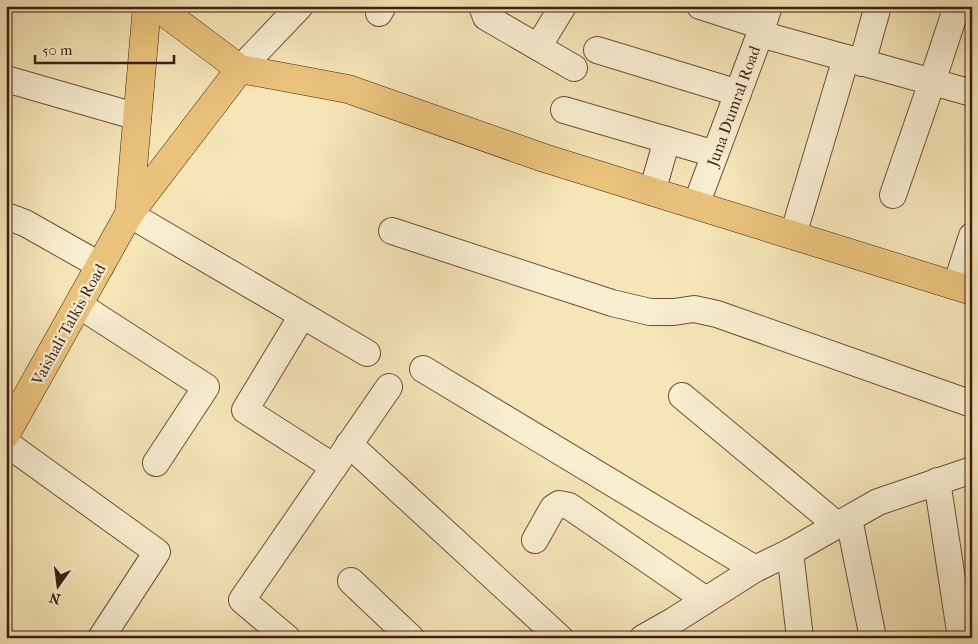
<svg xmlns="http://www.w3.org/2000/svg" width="978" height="644" font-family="'IM FELL French Canon',serif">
	<rect width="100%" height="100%" fill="#f5e5b7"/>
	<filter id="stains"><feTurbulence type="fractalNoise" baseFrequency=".004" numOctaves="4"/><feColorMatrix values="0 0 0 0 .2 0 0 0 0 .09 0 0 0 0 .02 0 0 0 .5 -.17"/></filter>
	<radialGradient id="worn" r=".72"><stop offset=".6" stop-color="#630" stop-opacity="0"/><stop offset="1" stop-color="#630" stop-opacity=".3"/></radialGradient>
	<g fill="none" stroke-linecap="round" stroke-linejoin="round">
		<g stroke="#6a503a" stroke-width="28">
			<g id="minor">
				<path d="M482,6L486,17L574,68"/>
				<path d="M700,6L762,26"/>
				<path d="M379,13L383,6"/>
				<path d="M760,34L972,93"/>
				<path d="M538,47L563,6"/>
				<path d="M597,50L738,93"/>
				<path d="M862,63L878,6"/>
				<path d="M240,69L300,6"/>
				<path d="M6,79L138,117"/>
				<path d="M564,110L715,154"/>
				<path d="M652,192L667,140"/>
				<path d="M893,195L932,82L957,6"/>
				<path d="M696,205L760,34L769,6"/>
				<path d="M129,214L367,353"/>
				<path d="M6,216L25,223L101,266"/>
				<path d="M392,231L612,303L650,312H674L694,309L717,314L972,404"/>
				<path d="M793,235L846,58"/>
				<path d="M956,286L972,236"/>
				<path d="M79,305L206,387L156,463"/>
				<path d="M297,324L245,410L334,467"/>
				<path d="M423,369L755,569"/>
				<path d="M682,396L837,525"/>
				<path d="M6,443L157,552L101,638"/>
				<path d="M349,444L560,638"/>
				<path d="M937,481L961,638"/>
				<path d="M849,519L873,638"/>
				<path d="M535,540L553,508L559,504L569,506L706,600"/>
				<path d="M790,552L800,638"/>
				<path d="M351,581L411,638"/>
				<path d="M287,638L242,600L389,387"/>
				<path d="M643,638L673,621L755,569L790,552L878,502L972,470"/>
			</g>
		</g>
		<g stroke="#3c1f11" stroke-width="29">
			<g id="major">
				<path d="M156,6L240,69L348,89L544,158L972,291"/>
				<path d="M129,214L147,6"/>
				<path d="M6,434L129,214L240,69"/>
			</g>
		</g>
		<use href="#minor" stroke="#f8eed0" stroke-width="26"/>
		<use href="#major" stroke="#eac27c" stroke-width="28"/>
	</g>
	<g text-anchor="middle" stroke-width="4.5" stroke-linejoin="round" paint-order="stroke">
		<g font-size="16" fill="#3c1f11" stroke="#f8eed0">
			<text transform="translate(733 106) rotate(-70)" y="6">Juna Dumral Road</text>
			<text transform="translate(68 324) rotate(-61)" y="6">Vaishali Talkis Road</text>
		</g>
	</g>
	<rect width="978" height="644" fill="none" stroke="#f5e5b7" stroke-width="25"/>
	<rect x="8" y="8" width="963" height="629" fill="none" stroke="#3c1f11" stroke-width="2.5"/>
	<rect x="12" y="12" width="953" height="619" fill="none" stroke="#3c1f11"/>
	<g transform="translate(58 586) rotate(194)" stroke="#f8eed0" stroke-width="4" paint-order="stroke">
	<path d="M0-4L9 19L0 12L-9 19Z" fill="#3c1f11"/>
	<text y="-8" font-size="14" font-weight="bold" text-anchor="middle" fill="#3c1f11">N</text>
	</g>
	<path d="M35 55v8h139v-8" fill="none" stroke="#3c1f11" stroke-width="2.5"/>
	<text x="42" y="55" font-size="15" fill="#3c1f11" stroke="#f8eed0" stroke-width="4" paint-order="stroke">50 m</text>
	<rect width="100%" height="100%" filter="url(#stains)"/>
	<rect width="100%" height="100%" fill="url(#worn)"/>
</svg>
